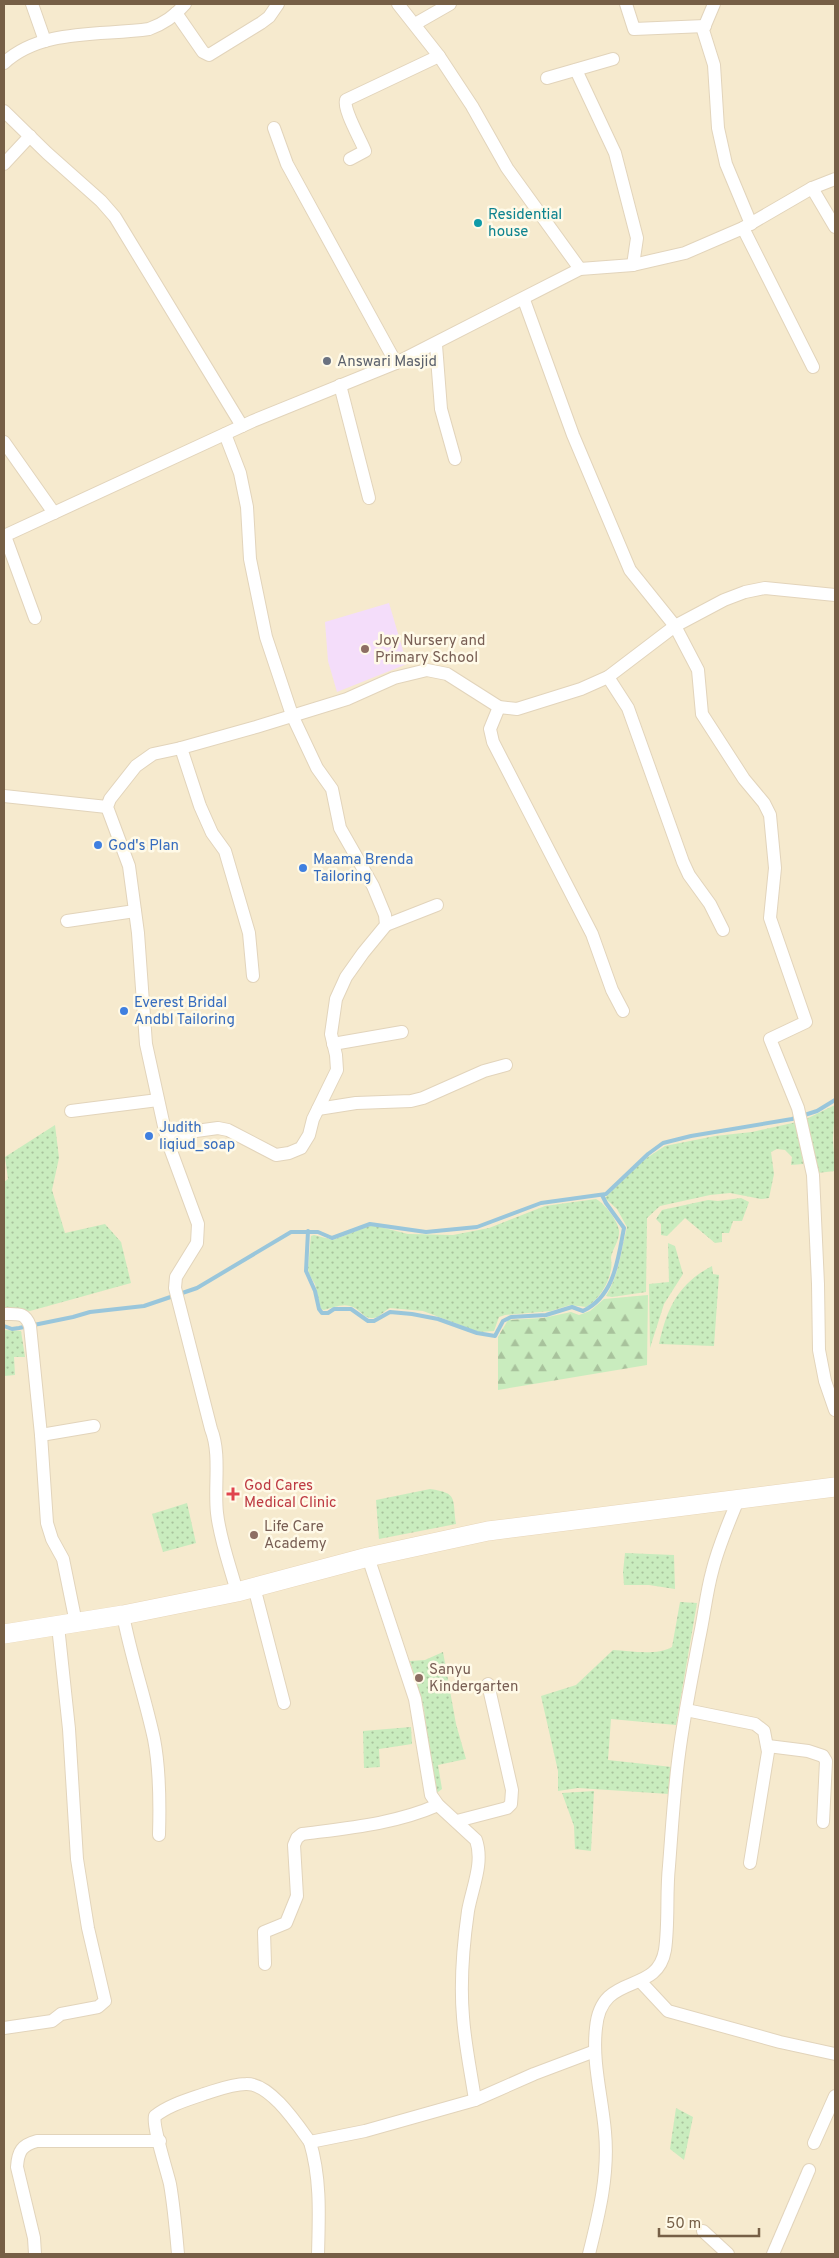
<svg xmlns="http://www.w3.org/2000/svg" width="839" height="2258" font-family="Overpass,sans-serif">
	<defs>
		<pattern id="grass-dots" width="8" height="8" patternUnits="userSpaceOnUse" patternTransform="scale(1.25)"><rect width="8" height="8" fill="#c9ecbe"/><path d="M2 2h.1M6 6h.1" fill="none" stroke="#a8c29c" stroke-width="1.8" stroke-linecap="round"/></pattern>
		<pattern id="forest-firs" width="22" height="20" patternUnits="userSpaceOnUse" patternTransform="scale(1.25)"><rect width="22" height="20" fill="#c9ecbe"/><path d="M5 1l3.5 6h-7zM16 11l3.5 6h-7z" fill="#a8c29c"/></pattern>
	</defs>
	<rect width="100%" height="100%" fill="#fef7e0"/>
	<rect fill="#f6eace" x="4" y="4" width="831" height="2250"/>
	<path fill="#f4ddfa" d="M389,603L407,664L337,692L328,661L325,622Z"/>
	<g fill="url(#grass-dots)">
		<path d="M835,1105L833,1139L835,1171L817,1173L806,1119Z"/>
		<path d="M797,1122L803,1164L791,1165L792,1157L785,1150L777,1149L771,1152L774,1174L769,1198L761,1199L730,1193L710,1195L660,1206L647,1218L646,1292L612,1297L606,1296C619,1275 621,1251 627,1227L617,1209L605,1198L639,1163L665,1146L715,1136L752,1132Z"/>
		<path d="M55,1125L59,1158L52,1190L65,1233L105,1224L121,1242L131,1283L30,1311L4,1308V1182L8,1179L5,1157Z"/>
		<path d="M741,1198L749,1202L742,1221H733L729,1233H722V1242L715,1243L685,1218L667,1236L661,1235V1224L656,1219L662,1210L708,1200L718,1201Z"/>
		<path d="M596,1199C605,1204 617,1220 619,1230C620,1240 613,1248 611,1257C611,1261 612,1265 611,1269C609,1283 599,1300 586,1307L570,1305L551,1311L505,1315L499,1317L494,1331L479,1332L423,1311L390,1308C383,1311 381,1317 373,1318C365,1319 362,1312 355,1308C345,1302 334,1307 324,1310L321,1309L315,1284L309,1274L308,1268L311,1236L314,1235L333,1240L372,1225L408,1234L453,1235L489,1228L545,1206Z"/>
		<path d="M668,1243L675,1246L683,1274L664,1304L650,1348L649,1284L669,1282Z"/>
		<path d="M712,1266L713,1274L719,1275L714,1346L659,1344C667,1308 678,1284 712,1266Z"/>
		<path d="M4,1330L21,1331L25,1357H14L15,1375L4,1376Z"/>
		<path d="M430,1489C459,1493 452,1499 456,1524L379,1539L376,1500Z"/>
		<path d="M187,1503L196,1543L163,1552L152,1514Z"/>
		<path d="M625,1553L674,1555L675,1589L649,1585H624L623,1572Z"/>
		<path d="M680,1602L697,1603L676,1725L611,1719L608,1760L672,1767L669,1794L578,1788L558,1791V1771L541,1696L576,1685L613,1650C631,1651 656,1656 672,1647Z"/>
		<path d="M443,1652L456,1724L466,1759L438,1765L442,1789L434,1795L429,1775L424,1709L410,1661L425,1660Z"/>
		<path d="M411,1727L412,1744L379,1749L380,1767L364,1768L363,1731Z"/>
		<path d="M594,1791L591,1851L575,1849L574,1826L562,1793Z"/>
		<path d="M676,2108L693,2117L684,2160L670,2149Z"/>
	</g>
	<path fill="url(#forest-firs)" d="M648,1295L647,1365L498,1390V1337L508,1320L543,1318L571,1312L579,1315L590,1311L604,1299Z"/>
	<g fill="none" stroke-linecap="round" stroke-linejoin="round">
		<g stroke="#99c6db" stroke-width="4">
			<path d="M308,1231L306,1271L315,1291L319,1309L322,1313H328L334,1309H351L368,1321H374L390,1312L412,1314L438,1319L477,1333L495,1336L503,1321L511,1317L546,1315L572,1307L583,1311C615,1296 618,1258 624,1228L606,1203L602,1195"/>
			<path d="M4,1326L12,1329L19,1328L73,1317L90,1312L144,1306L197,1288L291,1232H318L332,1238L370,1224L426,1232L477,1227L541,1203L606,1194L648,1154L663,1143L691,1136L792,1119L817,1111L835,1100"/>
		</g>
		<g stroke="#e2d4bb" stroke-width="14">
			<g id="minor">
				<path d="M32,4L45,41"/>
				<path d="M398,4L439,56L472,106L507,168L580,269"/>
				<path d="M626,4L634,29L705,26"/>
				<path d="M714,4L703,30L714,65L718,128L726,164L751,224"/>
				<path d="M176,13L203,52L209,55L261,23L269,17L278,4"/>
				<path d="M415,24L450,4"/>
				<path d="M4,63C42,28 101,36 149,29C163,24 175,16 185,4"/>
				<path d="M576,70L615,153L637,238L633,265"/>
				<path d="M547,78L613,59"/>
				<path d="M4,111L47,153L101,201L115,217L242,426"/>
				<path d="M274,128L287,164L396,363"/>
				<path d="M350,159L365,151C361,140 343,110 346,100L439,56"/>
				<path d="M4,164L30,136"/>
				<path d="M812,188L835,227"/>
				<path d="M743,228L813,367"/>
				<path d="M524,300L573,435L630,570L675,626L698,670L702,714L744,779L764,803L770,815L775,868L770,918L806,1022L770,1039L798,1108L813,1175L818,1284L819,1350L825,1381L835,1410"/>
				<path d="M436,345L441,409L455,459"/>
				<path d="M340,385L369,498"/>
				<path d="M4,442L54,513"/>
				<path d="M4,536L253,421L396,363L580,269L633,265L685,253L743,228L812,188L835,179"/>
				<path d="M5,536L35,618"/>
				<path d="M608,677L628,708L683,862L689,875L710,904L723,930"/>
				<path d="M499,707L490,729L493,742L592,934L612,990L623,1011"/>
				<path d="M181,748L200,806L212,833L225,851L249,933L253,976"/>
				<path d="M4,796L107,807"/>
				<path d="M67,921L135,911"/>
				<path d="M386,925L437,905"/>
				<path d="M333,1044L402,1032"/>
				<path d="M318,1109L356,1103L411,1101L423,1098L484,1071L506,1065"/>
				<path d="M71,1111L158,1100"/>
				<path d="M167,1140L196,1131L218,1128L228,1130L276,1155L289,1153L301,1148L309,1135L313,1119L337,1070L336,1055L331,1034L336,999L346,977L363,953L386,925L385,915L373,886L340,828L332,789L317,768L292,715L266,637L250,559L247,507L240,473L225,434"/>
				<path d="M4,1314C18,1314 25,1312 30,1326L41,1435L47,1523L52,1539L63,1559L76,1623"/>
				<path d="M41,1435L94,1426"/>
				<path d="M368,1557L415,1699L431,1795L438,1805L476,1840C484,1863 472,1888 468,1911C463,1946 460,1982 463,2017C465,2045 471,2073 475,2100"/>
				<path d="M254,1587L284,1703"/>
				<path d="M237,1592C230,1566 220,1540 217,1513C214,1486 221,1454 211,1429L175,1288L176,1277L197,1243L198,1224L167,1140L146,1044L138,933L129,866L107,807L110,799L136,766L153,754L181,748L256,727L347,699L394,678L427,670L447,674L499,707L517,709L581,689L608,677L675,626L724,600L745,592L765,588L835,595"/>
				<path d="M123,1615C131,1657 145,1697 154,1739C160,1770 160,1803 159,1835"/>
				<path d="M686,1710L755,1724L764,1731L768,1752L750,1863"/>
				<path d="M768,1746L808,1751L823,1756L826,1761L823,1822"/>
				<path d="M457,1821L507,1808L511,1804L512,1790L488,1684"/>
				<path d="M265,1964L264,1932L286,1923L297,1896L294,1845L297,1838L302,1834C348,1828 395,1824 438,1805"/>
				<path d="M640,1981L668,2011L780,2042L835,2054"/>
				<path d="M4,2028L52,2021L61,2014L98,2007L105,2001L88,1928L77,1859L69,1729L58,1626"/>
				<path d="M814,2143L835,2096"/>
				<path d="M703,2231L728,2254"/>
				<path d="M35,2254L34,2238L17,2167C18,2151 22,2145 37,2141H160"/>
				<path d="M178,2254C176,2231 174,2207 170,2184C167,2171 152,2125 155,2116C169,2105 187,2100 204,2094C217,2090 232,2084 246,2084C270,2083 297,2124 310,2142"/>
				<path d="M318,2254C319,2216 321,2179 310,2142L365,2131L475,2100L534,2074L595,2051"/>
				<path d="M589,2254C599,2214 609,2174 605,2132C602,2097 592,2062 596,2028C601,1970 657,1997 665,1950C669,1923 666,1893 669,1866C672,1828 674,1791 679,1754C684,1715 692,1677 699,1639C704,1617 706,1594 712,1572C718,1547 728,1524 738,1500"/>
				<path d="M773,2254L809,2170"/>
			</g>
		</g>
		<g stroke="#e8d6b9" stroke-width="20">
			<path id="secondary" d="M4,1634L123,1615L237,1592L368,1557L488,1531L835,1487"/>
		</g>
		<use href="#minor" stroke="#fff" stroke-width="12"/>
		<use href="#secondary" stroke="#fff" stroke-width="19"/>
	</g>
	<circle fill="#0f9aa8" stroke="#fffae8" stroke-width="2" cx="478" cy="223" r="5"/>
	<circle fill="#6b7280" stroke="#fffae8" stroke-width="2" cx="327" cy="361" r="5"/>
	<g fill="#8d6e63" stroke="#fffae8" stroke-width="2">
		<circle cx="365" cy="649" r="5"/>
		<circle cx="254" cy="1535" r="5"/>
		<circle cx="419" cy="1678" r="5"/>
	</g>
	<g fill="#3f7fe0" stroke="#fffae8" stroke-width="2">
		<circle cx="98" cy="845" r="5"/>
		<circle cx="303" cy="868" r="5"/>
		<circle cx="124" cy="1011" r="5"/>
		<circle cx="149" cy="1136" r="5"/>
	</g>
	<path fill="#e0444e" stroke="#fffae8" stroke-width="2" d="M230.5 1486.5h5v5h5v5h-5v5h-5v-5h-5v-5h5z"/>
	<g text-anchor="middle" stroke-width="5" stroke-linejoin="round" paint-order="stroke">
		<g font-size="15" fill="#0d838f" stroke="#fffae8" text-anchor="start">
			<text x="488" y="219">Residential<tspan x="488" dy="17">house</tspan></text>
		</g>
		<g font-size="15" fill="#5b616d" stroke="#fffae8" text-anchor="start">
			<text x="337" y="366">Answari Masjid</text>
		</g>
		<g font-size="15" fill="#785e54" stroke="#fffae8" text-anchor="start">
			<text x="375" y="645">Joy Nursery and<tspan x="375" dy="17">Primary School</tspan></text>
			<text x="264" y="1531">Life Care<tspan x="264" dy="17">Academy</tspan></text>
			<text x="429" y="1674">Sanyu<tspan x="429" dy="17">Kindergarten</tspan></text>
		</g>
		<g font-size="15" fill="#366cbe" stroke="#fffae8" text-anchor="start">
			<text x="108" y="850">God's Plan</text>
			<text x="313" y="864">Maama Brenda<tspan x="313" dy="17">Tailoring</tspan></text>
			<text x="134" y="1007">Everest Bridal<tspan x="134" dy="17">Andbl Tailoring</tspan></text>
			<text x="159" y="1132">Judith<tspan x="159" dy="17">liqiud_soap</tspan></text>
		</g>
		<g font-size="15" fill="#be3a42" stroke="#fffae8" text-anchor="start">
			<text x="244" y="1490">God Cares<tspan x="244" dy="17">Medical Clinic</tspan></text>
		</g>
	</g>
	<rect width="839" height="2258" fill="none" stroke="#765f46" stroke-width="10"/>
	<path d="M659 2228v8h100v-8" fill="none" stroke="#765f46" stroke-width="2.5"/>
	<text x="666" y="2228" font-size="15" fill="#765f46" stroke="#fffae8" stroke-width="4" paint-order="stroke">50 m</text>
</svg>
